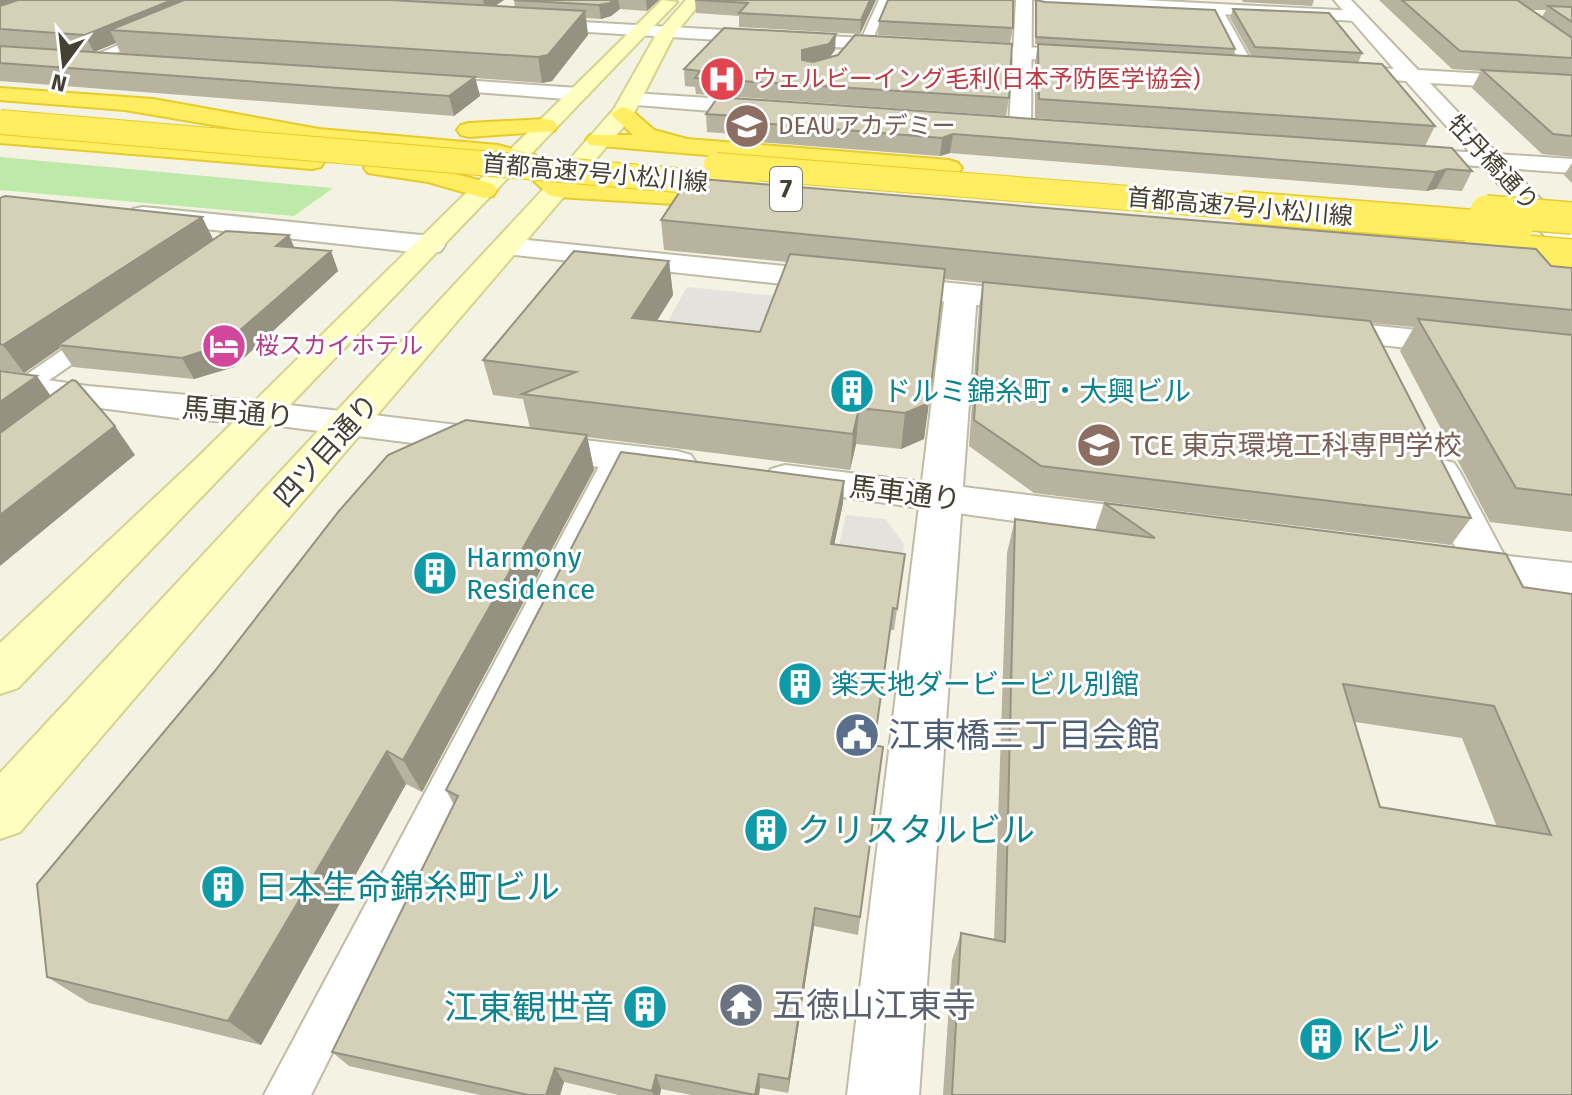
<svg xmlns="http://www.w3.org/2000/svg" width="1572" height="1095" font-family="'Fira Sans','Noto Sans JP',sans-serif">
	<rect width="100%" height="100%" fill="#f3f2e3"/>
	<path fill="#beeaa9" d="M0,157L333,188L294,216L0,190Z"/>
	<g fill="#e3e2dc">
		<path d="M687,287L777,296L750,361L652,350Z"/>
		<path d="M846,515L885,519L904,544L901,572L835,562Z"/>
	</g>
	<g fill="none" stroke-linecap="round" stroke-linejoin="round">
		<g stroke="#bfbca5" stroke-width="4">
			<g id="service">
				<path d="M879,0H889L871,44L861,47L859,44Z"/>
				<path d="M1213,7L1222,9L1254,66L1252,69L1242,66L1212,9Z"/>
				<path d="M149,32L159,34L91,64L81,61Z"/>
				<path d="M96,331L107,337L104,342L32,392H16L13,387L16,382L88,332Z"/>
				<path d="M617,449L626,451L630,457L311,1095H264L604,457L608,451Z"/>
			</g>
		</g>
		<g stroke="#bfbca5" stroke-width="4">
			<g id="minor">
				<path d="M1016,0H1032L1031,126L1028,131H1012L1009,126Z"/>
				<path d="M1036,0H1143L1357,11L1366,16L1357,21L1044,5Z"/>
				<path d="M417,77L578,88L589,94L578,100L410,87L407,83Z"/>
				<path d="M632,93L773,102L784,109L773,116L624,104L621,99Z"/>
				<path d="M1404,148L1572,159V173L1395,160L1392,155L1395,150Z"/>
				<path d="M143,207L431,236L441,239L445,245L441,251L431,254L133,221L129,215L133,209Z"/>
				<path d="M961,284L972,286L977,293L919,1095H847L945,293L950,286Z"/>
				<path d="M1440,459L1454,463L1460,472L1512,570L1505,582L1489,586L1473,582L1466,570L1420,472L1426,463Z"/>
			</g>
		</g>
		<g stroke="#bfbca5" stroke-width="4">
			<g id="tertiary">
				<path d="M1334,0H1351L1418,70L1572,79V91L1430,83L1572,232V258L1562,255L1406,81L1325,75L1322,71L1325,67L1332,65L1394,69Z"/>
				<path d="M529,19L1095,51L1105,57L1095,63L523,28L520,24Z"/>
				<path d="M507,238L1040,292L1051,295L1056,302L1051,309L1040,312L497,253L493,247L497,241Z"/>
				<path d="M1320,320L1572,346V366L1308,337L1303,330L1308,323Z"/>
				<path d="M0,373L88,386L264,402L677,451L691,455L697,464L691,473L677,477L264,424L185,419L0,395Z"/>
				<path d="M785,465L1157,511L1172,516L1178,526L1172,536L1157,541L771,487L765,478L771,469Z"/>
				<path d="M1455,550L1572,563V597L1455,582L1439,577L1433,566L1439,555Z"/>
			</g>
		</g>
		<g stroke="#d5d390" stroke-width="4">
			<g id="secondary">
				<path d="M662,0L677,2L18,688L0,694V643L197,458Z"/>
				<path d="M686,0H703L674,35L632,117L20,832L0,839V773L549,183L614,109L657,33Z"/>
			</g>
		</g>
		<g stroke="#e7cb29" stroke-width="4">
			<g id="motorway">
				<path d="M0,88L153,99L319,129L498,145L535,155L565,182L740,192L749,194L753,200L749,206L740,208L558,197L549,195L517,165L496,159L319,143L125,110L0,100Z"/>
				<path d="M622,107L630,109L654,130L687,139L949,160L958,163L962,168L958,173L949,176L590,145L586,140L590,135H633L611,114Z"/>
				<path d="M546,119L554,121L557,126L554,131L469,137L461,135L457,130L461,125L469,123Z"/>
				<path d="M0,129L312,155L321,157L324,162L321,167L312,169L0,143Z"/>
				<path d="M377,160L430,167L493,184L497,190L493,196L484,198L428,182L368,173L364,168L368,163Z"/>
			</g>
		</g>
		<use href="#service" fill="#fff" fill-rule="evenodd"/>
		<use href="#minor" fill="#fff" fill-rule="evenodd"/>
		<use href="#tertiary" fill="#fff" fill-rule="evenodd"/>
		<use href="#secondary" fill="#fffec1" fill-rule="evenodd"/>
		<use href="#motorway" fill="#ffed62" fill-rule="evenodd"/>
		<g stroke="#e7cb29" stroke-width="26" stroke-linecap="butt">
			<g id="motorway-bridge-far1">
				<path d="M0,122L748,186"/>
				<path d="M716,165L1267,209"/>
			</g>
		</g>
		<g stroke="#e7cb29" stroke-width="34" stroke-linecap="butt">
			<g id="motorway-bridge">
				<path d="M1241,207L1517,229"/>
				<path d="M1486,211L1572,218"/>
				<path d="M1479,247L1572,255"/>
			</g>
		</g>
		<use href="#motorway-bridge-far1" stroke="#ffed62" stroke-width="24"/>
		<use href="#motorway-bridge" stroke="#ffed62" stroke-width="31"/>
	</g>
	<g fill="#b7b39e" fill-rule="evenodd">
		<path d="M0,0H504L495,6L515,7L514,0H659L647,11L620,9L611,16L601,19L586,18L588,35L552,81L542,83L475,78L480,96L454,116L0,81V46L121,54L116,43L94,52L0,46Z"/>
		<path d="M695,0H876L860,34L739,27V16L696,13Z"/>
		<path d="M1036,0L1235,49L1233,56L1252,57L1230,18L1233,9L1362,53L1358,63L1435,126L1425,146L1035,118V62L1038,44L1163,51L1035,44Z"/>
		<path d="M1242,0H1314L1312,6L1243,2Z"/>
		<path d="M1379,0H1572V157L1542,154L1472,88L1481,71L1452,69ZM1531,10H1546L1542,17Z"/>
		<path d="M879,21L1013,28L1010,43L878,35Z"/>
		<path d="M835,50L830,57L1009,98L1006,116L696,94L695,87L685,86L684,69Z"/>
		<path d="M706,114L1472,171L1462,191L1436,189L1426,191L950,153L940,156L734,140L733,134L707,132Z"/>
		<path d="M1572,163V183L1564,175Z"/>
		<path d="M0,198L202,217L213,239L289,235L294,248L331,251L338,271L234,367L194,379L73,367L60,348L24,373L0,370Z"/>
		<path d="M661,220L1572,268V532L1490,522L1400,351L1414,327L1370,323L1471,518L1451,545L1034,493L969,446L979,307L983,283L944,279L924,439L901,449L856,444L850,470L587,437L594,470L422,792L406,784L261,1045L89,1003L47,977L530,428L523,399L493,395L483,360L669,261L673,295L656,321L760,332L787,262L664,250Z"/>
		<path d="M844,481L843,503L834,544L905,554L894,630H890L874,745L883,747L858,935L814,926L788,1093L760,1088L759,1095H692L661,1089L660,1095H619L564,1082L560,1095H480L349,1066L332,1052L454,805L446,790Z"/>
		<path d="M1104,503L1523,587L1572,594V1095H943L952,960L961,933L994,940L1007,553L1015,519L1095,530ZM1355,722L1462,738L1497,827L1380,807Z"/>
	</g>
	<g fill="#959281">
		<path d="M0,0H25L0,9Z"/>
		<path d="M172,0H188L110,30L116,43L94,52L85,35Z"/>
		<path d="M483,0H504L486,12Z"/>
		<path d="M613,0H618L620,9L611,16L601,19L599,5Z"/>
		<path d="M646,0H659L647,11Z"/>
		<path d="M870,0H876L860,34L861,20Z"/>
		<path d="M585,11L588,35L552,81L542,83L538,57Z"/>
		<path d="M836,34L835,50L828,60L802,66V50Z"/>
		<path d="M475,77L480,96L454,116L449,96Z"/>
		<path d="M953,134L950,153L940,156L942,138Z"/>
		<path d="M1447,169L1436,189L1426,191L1436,172Z"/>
		<path d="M202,217L215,243L58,345L60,348L24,373L3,345Z"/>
		<path d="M289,235L297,254L276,246Z"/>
		<path d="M331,251L338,271L234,367L194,379L182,358Z"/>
		<path d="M669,261L673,295L637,353L632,318Z"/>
		<path d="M37,376L57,405L0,447V402Z"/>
		<path d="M929,403L924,439L901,449L905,413Z"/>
		<path d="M859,408L856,444L850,470L853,434Z"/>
		<path d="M115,426L135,455L0,566V515Z"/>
		<path d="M587,435L594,470L422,792L403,760Z"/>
		<path d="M844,481L843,503L830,565L831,544Z"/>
		<path d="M387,751L406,784L261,1045L228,1021Z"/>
		<path d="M815,908L814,926L788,1093L789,1079Z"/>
		<path d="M555,1068L564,1082L560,1095H546Z"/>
		<path d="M759,1074L760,1088L759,1095H755Z"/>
		<path d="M656,1075L661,1089L660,1095H654L652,1091Z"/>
	</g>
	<g fill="#d5d0b8" stroke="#959281" stroke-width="2" fill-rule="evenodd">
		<path d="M18,0H172L85,35L0,29V6Z"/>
		<path d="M184,0H390L585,11L548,55L538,57L110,30Z"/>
		<path d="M514,0H613L610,3L599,5Z"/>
		<path d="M695,0H870L861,20L739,13L748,3Z"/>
		<path d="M888,0H1013V28L879,21Z"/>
		<path d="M1036,0L1045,2L1215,10L1235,49L1036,37Z"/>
		<path d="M1402,0H1517L1572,38V58L1460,51Z"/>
		<path d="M1548,6L1572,7V22Z"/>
		<path d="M1233,9L1329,13L1362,53L1255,47Z"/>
		<path d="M724,28L836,34L829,44L802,50V60L813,62L838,55L855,35L1012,44L1009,98L695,78L700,71L684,69Z"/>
		<path d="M1038,44L1382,64L1435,126L1039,99Z"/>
		<path d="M0,46L475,77L449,96L0,63Z"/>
		<path d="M1482,70L1572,75V136L1553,134Z"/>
		<path d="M718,97L1452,148L1472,171L1447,169L1436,172L953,134L942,138L733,121L736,116L706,114Z"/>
		<path d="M689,178L1536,249L1551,266L1572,268V310L661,220Z"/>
		<path d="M5,196L202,217L3,345L0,344V198Z"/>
		<path d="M226,231L289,235L276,246L331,251L223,345L182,358L58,345Z"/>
		<path d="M574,251L669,261L632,318L760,332L790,254L945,269L929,403L905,413L859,408L853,434L522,394L576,372L483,360Z"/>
		<path d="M983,282L1370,321L1471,518L1041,466L974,420Z"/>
		<path d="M1418,319L1572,335V495L1516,488Z"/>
		<path d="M0,371L37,376L0,402Z"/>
		<path d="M72,380L76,381L115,426L0,515V433Z"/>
		<path d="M466,420L587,435L403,760L387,751L228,1021L47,977L37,884L214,672L339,511L388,455Z"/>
		<path d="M621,452L844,481L831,544L905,554L897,609L893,608L874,745L883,747L860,917L815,908L789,1079L759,1074L755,1095L656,1075L652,1091L555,1068L546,1095H529L332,1052L458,796L446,790Z"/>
		<path d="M1104,503L1506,554L1523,587L1572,594V1095H952L961,933L1005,942L1015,519L1155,538ZM1343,684L1494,706L1551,835L1380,807Z"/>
	</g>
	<defs>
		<g id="hospital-disc" transform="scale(2.3)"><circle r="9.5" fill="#e0444e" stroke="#fff"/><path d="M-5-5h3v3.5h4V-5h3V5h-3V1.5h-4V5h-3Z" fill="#fff"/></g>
		<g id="school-disc" transform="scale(2.3)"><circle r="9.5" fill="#8d6e63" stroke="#fff"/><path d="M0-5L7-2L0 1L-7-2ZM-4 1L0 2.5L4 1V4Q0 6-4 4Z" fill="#fff"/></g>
		<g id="hotel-disc" transform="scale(2.3)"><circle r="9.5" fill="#d1479c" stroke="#fff"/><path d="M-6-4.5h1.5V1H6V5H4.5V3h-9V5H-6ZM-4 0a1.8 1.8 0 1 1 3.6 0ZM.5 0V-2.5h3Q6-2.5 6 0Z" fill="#fff"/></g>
		<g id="building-disc" transform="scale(2.3)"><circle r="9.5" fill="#0f9aa8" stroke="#fff"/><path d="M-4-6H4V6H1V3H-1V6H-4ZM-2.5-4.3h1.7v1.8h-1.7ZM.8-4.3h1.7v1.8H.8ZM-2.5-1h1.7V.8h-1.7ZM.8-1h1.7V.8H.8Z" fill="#fff"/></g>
		<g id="civic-disc" transform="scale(2.3)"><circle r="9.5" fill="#5c6f8a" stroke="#fff"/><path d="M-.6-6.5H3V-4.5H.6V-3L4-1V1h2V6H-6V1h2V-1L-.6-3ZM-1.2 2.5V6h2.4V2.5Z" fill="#fff"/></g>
		<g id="temple-disc" transform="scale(2.3)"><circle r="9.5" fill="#6b7280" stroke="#fff"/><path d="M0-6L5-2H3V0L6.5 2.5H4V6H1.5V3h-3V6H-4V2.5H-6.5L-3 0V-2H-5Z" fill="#fff"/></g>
	</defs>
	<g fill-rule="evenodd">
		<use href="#hospital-disc" x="722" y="79"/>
		<use href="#school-disc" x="747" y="126"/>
		<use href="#hotel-disc" x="224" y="346"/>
		<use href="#building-disc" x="852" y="391"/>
		<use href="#school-disc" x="1099" y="445"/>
		<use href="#building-disc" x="435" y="573"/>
		<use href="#building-disc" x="800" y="684"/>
		<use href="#civic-disc" x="857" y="735"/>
		<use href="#building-disc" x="766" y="830"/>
		<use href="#building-disc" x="223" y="887"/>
		<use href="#temple-disc" x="741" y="1005"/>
		<use href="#building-disc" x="645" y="1007"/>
		<use href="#building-disc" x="1321" y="1039"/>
	</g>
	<g text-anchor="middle" stroke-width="6" stroke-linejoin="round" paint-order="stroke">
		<g font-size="24" fill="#be3a42" stroke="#fff" text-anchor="start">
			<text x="753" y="87">ウェルビーイング毛利(日本予防医学協会)</text>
		</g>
		<g font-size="24" fill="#785e54" stroke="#fff" text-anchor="start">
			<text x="778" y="134">DEAUアカデミー</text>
		</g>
		<g font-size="24" fill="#454233" stroke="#fff">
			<text transform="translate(1493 163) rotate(47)" y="8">牡丹橋通り</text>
			<text transform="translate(595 173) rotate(5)" y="8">首都高速7号小松川線</text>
			<text transform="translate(1240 207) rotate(5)" y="8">首都高速7号小松川線</text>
		</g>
		<g font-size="24" fill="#b23c85" stroke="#fff" text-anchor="start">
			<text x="255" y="354">桜スカイホテル</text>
		</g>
		<rect fill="#fff" stroke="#7d7b70" stroke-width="2" x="770" y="167" width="32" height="44" rx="6"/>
		<g font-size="26" font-weight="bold" fill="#454233">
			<text x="786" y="198">7</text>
		</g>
		<g font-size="28" fill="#0d838f" stroke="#fff" text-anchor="start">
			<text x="883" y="401">ドルミ錦糸町・大興ビル</text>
			<text x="466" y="567">Harmony<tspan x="466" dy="32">Residence</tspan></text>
			<text x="831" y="694">楽天地ダービービル別館</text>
		</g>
		<g font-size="28" fill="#454233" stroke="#fff">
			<text transform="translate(238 412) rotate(5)" y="10">馬車通り</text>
			<text transform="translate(326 450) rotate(-48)" y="10">四ツ目通り</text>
			<text transform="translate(905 493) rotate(7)" y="10">馬車通り</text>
		</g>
		<g font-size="28" fill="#785e54" stroke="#fff" text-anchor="start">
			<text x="1130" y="455">TCE 東京環境工科専門学校</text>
		</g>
		<g font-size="34" fill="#4e5e75" stroke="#fff" text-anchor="start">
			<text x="888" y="747">江東橋三丁目会館</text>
		</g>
		<g font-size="34" fill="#0d838f" stroke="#fff" text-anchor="start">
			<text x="797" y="842">クリスタルビル</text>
			<text x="254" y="899">日本生命錦糸町ビル</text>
			<text x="614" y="1019" text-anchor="end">江東観世音</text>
			<text x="1352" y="1051">Kビル</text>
		</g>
		<g font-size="34" fill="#5b616d" stroke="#fff" text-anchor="start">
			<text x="772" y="1017">五徳山江東寺</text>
		</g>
	</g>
	<g transform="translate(64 64) rotate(195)" stroke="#ffffff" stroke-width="6" paint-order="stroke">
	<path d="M0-6L14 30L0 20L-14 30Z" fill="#454233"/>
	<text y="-12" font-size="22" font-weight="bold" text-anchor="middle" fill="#454233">N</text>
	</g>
</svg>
